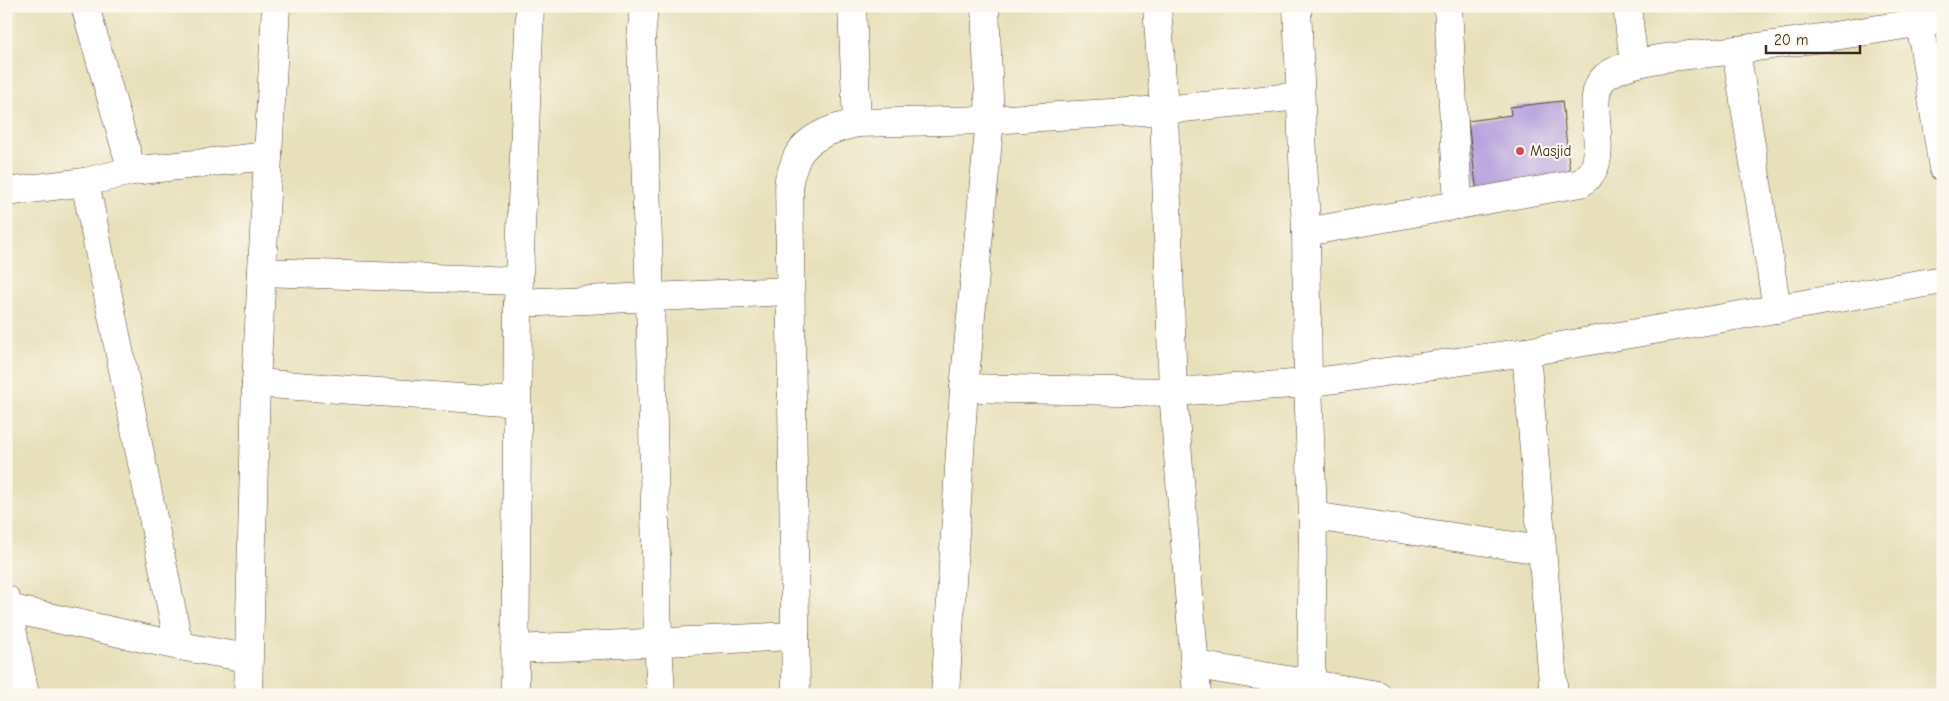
<svg xmlns="http://www.w3.org/2000/svg" width="1949" height="701" font-family="'Comic Neue',sans-serif">
	<rect width="100%" height="100%" fill="#fbf7ec"/>
	<filter id="ink" filterUnits="userSpaceOnUse"><feTurbulence type="fractalNoise" baseFrequency=".02" numOctaves="2"/><feDisplacementMap in="SourceGraphic" scale="10" xChannelSelector="R" yChannelSelector="G"/><feConvolveMatrix kernelMatrix="1 2 1 2 8 2 1 2 1" color-interpolation-filters="sRGB"/></filter>
	<filter id="wash" filterUnits="userSpaceOnUse"><feTurbulence type="fractalNoise" baseFrequency=".0096" numOctaves="4" result="noise"/><feDisplacementMap in="SourceGraphic" scale="20" xChannelSelector="R" yChannelSelector="G"/><feGaussianBlur stdDeviation="1.12" result="paint"/><feColorMatrix in="noise" values="0 0 0 0 0 0 0 0 0 0 0 0 0 0 0 0 0 1.4 0 .05"/><feComposite in="paint" operator="in"/></filter>
	<g filter="url(#wash)">
		<rect width="100%" height="100%" fill="#e8e0bb"/>
		<g id="blocks">
			<path fill="#af99dc" d="M1562,101L1571,182L1477,193L1468,121L1511,115L1510,107Z"/>
		</g>
	</g>
	<g filter="url(#ink)">
		<use href="#blocks" fill-opacity="0" stroke="#554536" stroke-width="1"/>
		<g fill="none" stroke-linecap="round" stroke-linejoin="round">
			<g stroke="#554536" stroke-width="29">
				<g id="street">
					<path d="M85,6L132,171"/>
					<path d="M644,6L641,40L650,298L658,641L661,695"/>
					<path d="M852,6L857,123"/>
					<path d="M1157,6L1164,110L1173,392L1197,695"/>
					<path d="M1297,6L1306,232L1308,383L1313,516L1311,683"/>
					<path d="M1448,6L1458,205"/>
					<path d="M1627,6L1634,63"/>
					<path d="M1920,22L1943,168"/>
					<path d="M1736,50L1777,309"/>
					<path d="M85,182L179,646"/>
					<path d="M6,192L85,182L132,171L268,156"/>
					<path d="M1306,232L1581,183C1585,180 1589,176 1592,172C1608,148 1583,95 1605,77C1633,56 1702,55 1737,50C1806,40 1875,31 1943,18"/>
					<path d="M262,272L519,281"/>
					<path d="M518,303L790,291"/>
					<path d="M1526,352L1554,695"/>
					<path d="M256,383L516,402"/>
					<path d="M964,388L1173,392L1308,383L1526,352L1943,280"/>
					<path d="M1313,516L1541,550"/>
					<path d="M6,599L25,695"/>
					<path d="M8,608L179,646L248,658"/>
					<path d="M515,649L795,636"/>
					<path d="M1196,665L1378,695"/>
					<path d="M248,695L256,383L276,6"/>
					<path d="M515,695L518,303L530,6"/>
					<path d="M796,695L789,179C792,172 794,164 797,157C809,135 835,128 857,123L990,120L1164,110L1300,96"/>
					<path d="M945,695L964,388L990,120L985,6"/>
				</g>
			</g>
			<use href="#street" stroke="#fff" stroke-width="28"/>
		</g>
	</g>
	<circle fill="#d1495b" stroke="#fbf7ec" stroke-width="2" cx="1520" cy="151" r="5"/>
	<g text-anchor="middle" stroke-width="4.5" stroke-linejoin="round" paint-order="stroke">
		<g font-size="15" fill="#3b2a1e" stroke="#fbf7ec" text-anchor="start">
			<text x="1530" y="156">Masjid</text>
		</g>
	</g>
	<rect width="1949" height="701" fill="none" stroke="#fbf7ec" stroke-width="25"/>
	<path d="M1766 45v8h94v-8" fill="none" stroke="#3b2a1e" stroke-width="2.5"/>
	<text x="1774" y="45" font-size="15" fill="#3b2a1e" stroke="#fbf7ec" stroke-width="4" paint-order="stroke">20 m</text>
</svg>
